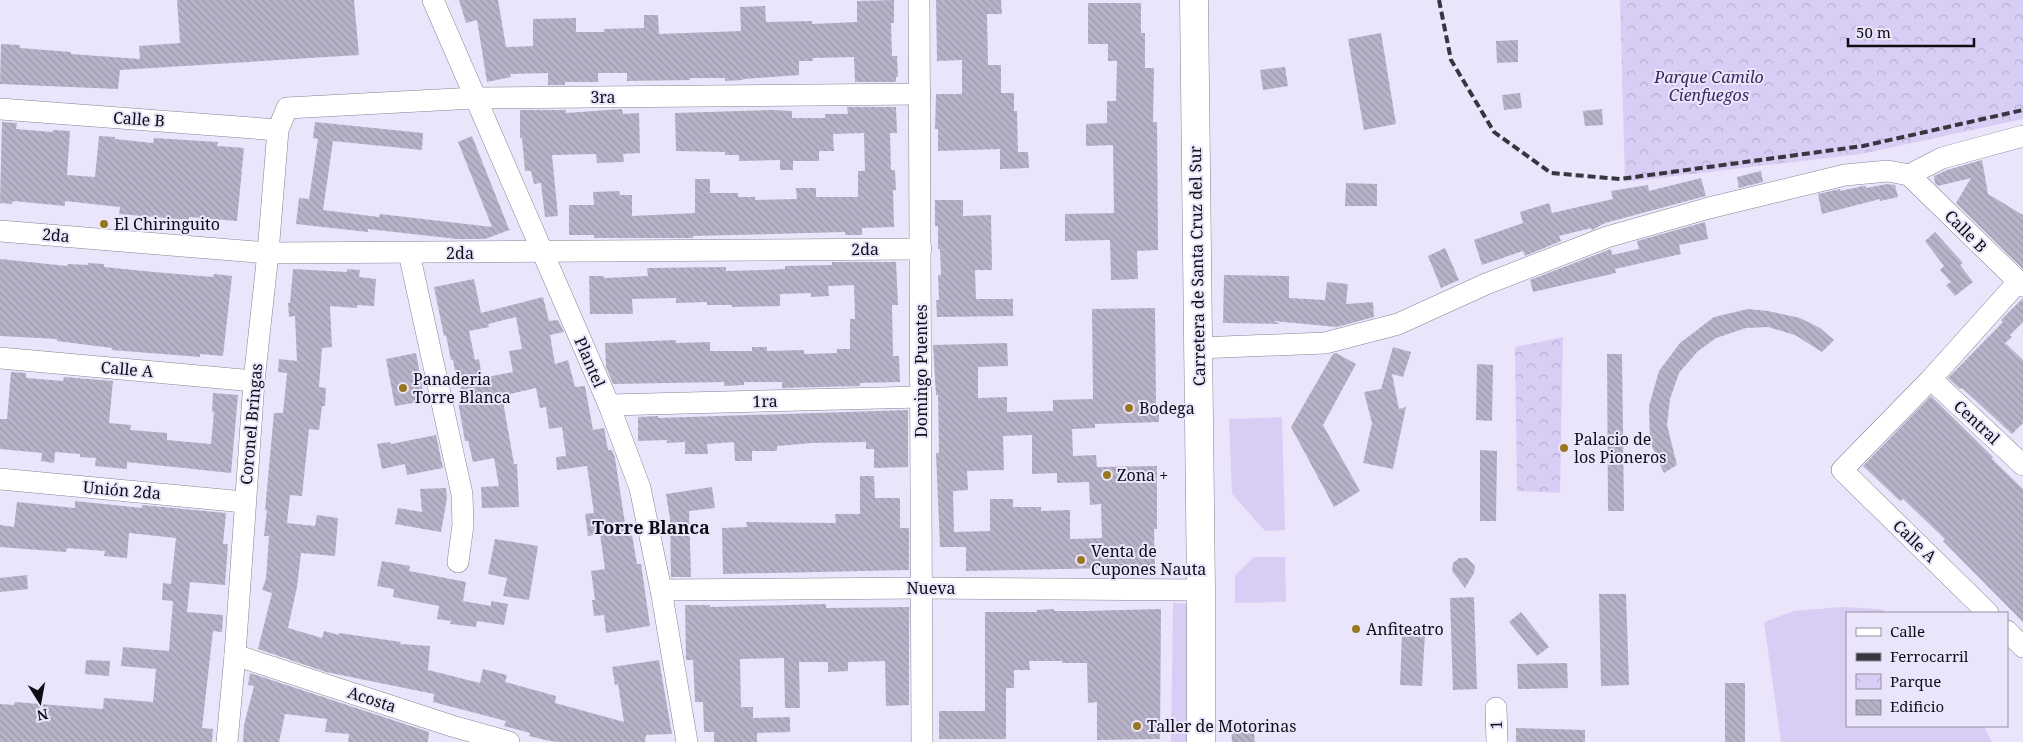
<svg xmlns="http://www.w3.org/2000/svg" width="2023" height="742" font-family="'Noto Serif',serif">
	<defs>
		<pattern id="park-crowns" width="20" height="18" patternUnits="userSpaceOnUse" patternTransform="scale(1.25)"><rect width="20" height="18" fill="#d8cef5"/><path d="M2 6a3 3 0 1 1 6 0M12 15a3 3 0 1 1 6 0" fill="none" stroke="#b8b0d1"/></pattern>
		<pattern id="building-back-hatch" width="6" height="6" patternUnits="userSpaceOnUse" patternTransform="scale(1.25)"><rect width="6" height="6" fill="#b8b3c8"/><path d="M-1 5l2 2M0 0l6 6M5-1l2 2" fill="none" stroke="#9d99ab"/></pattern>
	</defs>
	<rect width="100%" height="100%" fill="#ebe5fb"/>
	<g fill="#d8cef5">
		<path d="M1282,417L1285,530L1265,531L1232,494L1229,419Z"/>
		<path d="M1254,557H1285L1286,602L1235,603V575Z"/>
		<path d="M1173,603L1190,604V742H1171Z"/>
		<path d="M1842,607L1881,609L1888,613H1847V726H1984L1992,742H1781L1764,622L1794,611Z"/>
	</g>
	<g fill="url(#park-crowns)">
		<path d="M1620,0H2023V119L1861,154L1625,182Z"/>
		<path d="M1563,337L1560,493L1517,491L1515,347Z"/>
	</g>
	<g fill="url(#building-back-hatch)" fill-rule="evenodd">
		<path d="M177,0H354L359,55L120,70L118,89L0,84L1,44L20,45V48L71,52V54L140,59L139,46L180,43Z"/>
		<path d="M459,0H498L506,47L533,46V19L576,18V32H604V29L644,28V15H658L659,34L741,31L740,7L765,6L766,22L812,21V24L857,22V1L894,0V23H891L892,56H897L898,77H896V82H855L854,57L813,58V61H799V75L743,79V80L725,81V78H690V80L627,81V73H598V82H565V85H548V73L510,74L511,77L487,82L477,20L466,23Z"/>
		<path d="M936,0H1001L1002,14H987L988,65H1001V93H1014V111H1017L1018,152H1028L1029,168L1000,169V149L938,151V129H935L936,94H962V60L937,61Z"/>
		<path d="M1088,3H1141V33H1145V68H1154L1153,122H1157L1158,250L1137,251L1138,279L1111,280L1110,240L1065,241V214L1114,213L1113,145L1086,146V124L1107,123V101H1116L1117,61H1108V44H1088Z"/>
		<path d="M1381,33L1396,124L1364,130L1348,39Z"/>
		<path d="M1518,40V62L1497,63L1496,41Z"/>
		<path d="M1285,67L1288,86L1263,90L1260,70Z"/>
		<path d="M1520,93L1522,108L1504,110L1502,95Z"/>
		<path d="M847,107H896L897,133H890L891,170H895L896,190H893L894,227L862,228V235H845V232L693,236V238H594V235H569V205H594L593,192L619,191L620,195H632V216L695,213V179H710V193H738V197H755V200L797,199L796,188H816V197H858V171H865L864,133L833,134L834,151H819V161H793V170H780V160L739,161V155H725V152L676,151L675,113L772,110L792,111V118H825V114H848Z"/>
		<path d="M622,109L623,114L639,113L640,153L623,154L624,162L597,163L596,154L552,155L558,216L545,217L541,183L534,184L531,171H525L522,138H520V110H566V113Z"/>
		<path d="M1602,109L1603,125L1585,126L1583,111Z"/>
		<path d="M2,122L17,123L16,129L53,132V130L70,131L67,175L95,177L99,136L115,137V139L153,143L154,138L218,142L217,146L244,148L237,221L189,217V220L119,214L120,207L65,201V206L13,201L12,204L0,203Z"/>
		<path d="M315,122L423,133L422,150L333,141L323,210L379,217L380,214L492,227L458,142L472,136L509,229H512L485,239H457L368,229V232L296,224L299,198L309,199L318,139L313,138Z"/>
		<path d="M1982,160L1988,194L2023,215V269L1956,203L1971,178L1938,186L1935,183L1934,176L1947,170Z"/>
		<path d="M1761,171L1763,182L1739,188L1737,177Z"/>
		<path d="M1701,178L1706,196L1605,223L1592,230L1591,228L1559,236L1561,241L1525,256L1523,251L1482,265L1474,240L1523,223L1520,212L1549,203L1552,213L1613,199L1611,191L1648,185L1649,191Z"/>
		<path d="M1346,183L1377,184V206H1345Z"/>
		<path d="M1887,184L1895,185L1898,197L1880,201V199L1822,214L1818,194L1840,189V191L1863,186H1866V188Z"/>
		<path d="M935,200H963V216L991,215L992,270H975L976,299H1013V316L937,317L936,300H939L938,275H941L940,249H938V226H935Z"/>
		<path d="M1705,222L1708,239L1679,245L1681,254L1615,269L1616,273L1533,292L1530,280L1611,249L1612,255L1639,249L1637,241Z"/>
		<path d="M1935,232L1963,263L1960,265L1973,282L1955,296L1946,285L1951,282L1940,270L1944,266L1925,241Z"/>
		<path d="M1445,248L1459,280L1441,288L1428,256Z"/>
		<path d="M0,259L67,266L68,264L88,265V263L104,264V267L154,272L213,277L214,274L232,276L223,356L200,354V357L112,350V348L57,341V339L0,336Z"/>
		<path d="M832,262H896L898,305H892L893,356H899L900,382L860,383V386L782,388V382H744V385L724,386V382L613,384L606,367L605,343L676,340V343L710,342V351H752V347H767V351L804,350V354L837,353V349H850V319H855L854,285L828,286L829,296L811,297V293L780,294V306L732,307V305H707V302L676,303V298L632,299L633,314H590L589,276H604V278L648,276L647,268L726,267V271L764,270L785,269V266L832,265Z"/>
		<path d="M293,269L347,272V269L360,270L359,277L376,279L374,306L357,305V308L330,306L332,347L322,348L319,387L326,388L325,406H322L319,430L309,429L302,496L290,495L287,523L315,526L317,515L338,518L335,556L301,553L297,587L288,628L322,638L324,631L339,635V633L401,642L400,644L430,646L428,670L480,683L483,669L507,675L505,682L556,696L555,703L624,722L618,684L615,685L612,667L659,660L672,734L646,735L645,742H557L545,740L529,736L530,733L504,726L506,721L433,702L434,694L326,672L258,649L272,593L262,590L266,579L269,536H264L267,510H265L274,413H283L287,373L278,372L279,359L297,361L295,316L289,317L288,303H290Z"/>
		<path d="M1224,275L1289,276V298L1325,300L1327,282L1348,284L1346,304L1373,302L1374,317L1337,327L1273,321L1280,324L1223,323Z"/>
		<path d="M474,279L481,313L543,297L549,321L558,320L564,332L550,335L555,364L568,360L575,387L585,386L593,430L604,428L608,450H612L615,458L626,530L631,529L637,564H641L650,626L606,633L604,615L594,616L592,600H595L591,571L605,569L600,534L588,536L585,514L594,513L587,466L557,470L556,457L566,456L562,427L549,429L546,407L540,408L536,388L502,396L514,464H517L519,507L482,508L481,487L499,486L494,458L473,462L468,441H465L458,402L463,401L458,375L456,376L453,360H451L446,335L444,336L434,287ZM516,317L522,349L509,351L513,372L482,378L479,359L475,360L469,331L489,327L488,324Z"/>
		<path d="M2023,298V322L2010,335L2012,337L2005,343L2023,360V423L2012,434L1962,388L1960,389L1948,378L2003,322L2001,320Z"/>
		<path d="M1155,308L1156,405H1159V422L1095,424V428L1072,429L1073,456L1096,455L1097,467L1157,466V529H1154L1155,570L1109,571V568L966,571V547H940L937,476L936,453H939L938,395H936L933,345L1007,343L1008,366L978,367V398L1007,397V412L1053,411V400L1093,399L1092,309ZM1032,435V474L1057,473V483L1089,482L1090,505L1101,504L1102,538L1070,539V510L1041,511V507H1013V499H990V531L954,532L953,491L968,490L967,471L1004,470L1003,436Z"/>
		<path d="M1748,309L1768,311L1800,318L1820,328L1834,340L1822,352L1795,335L1768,327L1746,328L1716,338L1697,352L1679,373L1670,399L1667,425L1677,465L1664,473L1650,442L1649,406L1659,371L1680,343L1714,317Z"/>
		<path d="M1393,347L1411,352L1403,377L1392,374L1399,409L1406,407L1393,469L1363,463L1372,423L1364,392L1381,389Z"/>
		<path d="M416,353L425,401L395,406L386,359Z"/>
		<path d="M1336,353L1356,364L1323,425L1360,491L1334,507L1291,427L1333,354Z"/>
		<path d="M1607,354H1622L1624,511H1608Z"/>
		<path d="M1477,364L1493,365L1492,421L1476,420Z"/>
		<path d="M11,372L26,373V378L63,381L64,377L113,381L109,423L131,425L130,430L167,433V440L211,444L214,412H212L213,393L238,395L231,473L127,462V469L95,466L96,458L80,457V454L55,452L54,463L41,461L42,453L0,449V419H7Z"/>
		<path d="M1931,396L1993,457L1992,459L2023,489V622L1943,541L1945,539L1903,499L1900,501L1863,466Z"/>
		<path d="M908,410V467L874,468V449H866V442L812,443L777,446V451H752V461H735L734,442L707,444L708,454H685V442L667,443V440L638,441V417L658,416V418Z"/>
		<path d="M436,435L443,468L407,475L405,464L382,469L377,444L390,442L391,444Z"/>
		<path d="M1480,450L1497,451L1496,521H1480Z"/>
		<path d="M860,476H874L875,498H900V528H909V570L723,574L722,528L747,527L746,522L836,523L835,514H860Z"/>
		<path d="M712,487L715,508L689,511L691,577H671L670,519L666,494Z"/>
		<path d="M446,488L447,498L441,532L395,524L398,508L422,512L420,489Z"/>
		<path d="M75,501L142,508V505L226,513L223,544H228L225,585L190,582L187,612L223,615L222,632L213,631L202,728L213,729L212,742H0V704L14,705L15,702L103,709L104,698L153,702L156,669L121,666L123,647L169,651L173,601L162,600L163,583L171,584L176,538L129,533L127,558L104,556L105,551L67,548L66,552L0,547V525L14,527L17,502L75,508Z"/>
		<path d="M495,539L538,546L529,600L503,596L507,578L488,574Z"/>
		<path d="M1459,558H1467L1475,566L1474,573L1465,588L1452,571L1453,563Z"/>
		<path d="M382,561L410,566L409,571L466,582L463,601L491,606V601L508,604L504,625L477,621L476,627L450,624L451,621L437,619L439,606L393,597L394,589L377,586Z"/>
		<path d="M27,575L28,589L0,592V578Z"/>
		<path d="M1599,594H1626L1629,685L1601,686Z"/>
		<path d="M1474,597L1477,689L1453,690L1450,598Z"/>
		<path d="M826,604V608L909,607V705L886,706L885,661L848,662V671L828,672V662H799L800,708H785L784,658L740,659L741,707H753V718L790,717V732L757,733V742H714V732H704L703,702H695L693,660H686L685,605H710V607Z"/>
		<path d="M1054,609V611H1084L1161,609L1160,739L1097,740V702L1088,703L1087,663H1062V661H1029L1030,670H1014V688H1006V739H939V711H985V612H1037V610Z"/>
		<path d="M1521,612L1549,647L1537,656L1509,622Z"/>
		<path d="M1402,632L1425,633L1422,686L1400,685Z"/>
		<path d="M86,660L110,661L109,676L85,674Z"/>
		<path d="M1567,663L1568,688L1518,689L1517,664Z"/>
		<path d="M250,673L429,732L428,742H348L349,734L325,732L327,719L285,714L279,742H243L244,725L254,686L248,685Z"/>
		<rect x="1725" y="683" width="20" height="59"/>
		<path d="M1231,724L1253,725L1255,742H1232Z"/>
		<path d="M1516,728L1585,730V742H1516Z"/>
	</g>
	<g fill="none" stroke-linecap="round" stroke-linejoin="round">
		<g stroke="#878295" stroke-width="22">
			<g id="minor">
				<path d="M433,0L609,405L640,488L661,590L687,742"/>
				<path d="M919,0L922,742"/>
				<path d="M0,109L278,130"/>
				<path d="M1909,175L2023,286"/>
				<path d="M0,231L268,253L921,249"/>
				<path d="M409,253L462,494L463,525L458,562"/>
				<path d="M1198,348L1325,343L1398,324L1486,284L1607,237L1709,208L1845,175L1888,171L1909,175L1942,158L2023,136"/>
				<path d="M0,358L254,381"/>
				<path d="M1931,379L2023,465"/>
				<path d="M609,405L920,397"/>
				<path d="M0,479L244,502"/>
				<path d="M661,590L923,588L1201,590"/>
				<path d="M1988,613L1842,470L1931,379L2018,282"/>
				<path d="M2007,631L2023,647"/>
				<path d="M235,655L452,726L509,742"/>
				<path d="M1496,708L1497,742"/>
				<path d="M227,742L235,655L254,381L268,253L278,130L287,108L475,98L920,94"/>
			</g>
		</g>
		<g stroke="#878295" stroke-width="29">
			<path id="major" d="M1194,0L1201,590V742"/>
		</g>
		<use href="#minor" stroke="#fff" stroke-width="21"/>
		<use href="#major" stroke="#fff" stroke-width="28"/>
		<path stroke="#38353f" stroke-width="4" stroke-dasharray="8 4" stroke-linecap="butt" d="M1439,0L1451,60L1494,132L1551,173L1620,179L1863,146L2023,110"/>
	</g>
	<g fill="#977820" stroke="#ebe5fb" stroke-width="2">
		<circle cx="104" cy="224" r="5"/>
		<circle cx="403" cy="388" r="5"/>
		<circle cx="1129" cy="408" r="5"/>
		<circle cx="1564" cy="448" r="5"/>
		<circle cx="1107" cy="475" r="5"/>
		<circle cx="1081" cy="560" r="5"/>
		<circle cx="1356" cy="629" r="5"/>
		<circle cx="1137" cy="726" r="5"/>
	</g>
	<g text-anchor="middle" stroke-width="4" stroke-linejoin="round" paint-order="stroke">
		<g font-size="16" font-style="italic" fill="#3a285b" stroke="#ebe5fb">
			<text x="1709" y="83">Parque Camilo<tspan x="1709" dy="18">Cienfuegos</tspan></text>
		</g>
		<g font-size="16" fill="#0f0d14" stroke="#ebe5fb">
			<text x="603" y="103">3ra</text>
			<text transform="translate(139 119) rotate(4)" y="6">Calle B</text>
			<text transform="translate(1966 231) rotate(45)" y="6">Calle B</text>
			<text transform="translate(56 235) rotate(5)" y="6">2da</text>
			<text transform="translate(865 249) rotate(-1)" y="6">2da</text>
			<text x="460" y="259">2da</text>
			<text transform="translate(1197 266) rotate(-91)" y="6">Carretera de Santa Cruz del Sur</text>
			<text transform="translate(590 362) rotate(67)" y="6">Plantel</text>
			<text transform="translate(127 369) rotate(5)" y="6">Calle A</text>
			<text transform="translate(921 371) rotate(-90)" y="6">Domingo Puentes</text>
			<text transform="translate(765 401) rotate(-1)" y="6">1ra</text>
			<text transform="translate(1977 422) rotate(43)" y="6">Central</text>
			<text transform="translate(251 424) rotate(-85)" y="6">Coronel Bringas</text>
			<text transform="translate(122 490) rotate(5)" y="6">Unión 2da</text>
			<text transform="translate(1915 541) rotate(44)" y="6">Calle A</text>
			<text x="931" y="594">Nueva</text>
			<text transform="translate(372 699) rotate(18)" y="6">Acosta</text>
			<text transform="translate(1496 725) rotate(-91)" y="6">1</text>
		</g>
		<g font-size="16" fill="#0f0d14" stroke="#ebe5fb" text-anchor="start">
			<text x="114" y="230">El Chiringuito</text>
			<text x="413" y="385">Panaderia<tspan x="413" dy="18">Torre Blanca</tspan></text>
			<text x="1139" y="414">Bodega</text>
			<text x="1574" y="445">Palacio de<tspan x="1574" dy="18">los Pioneros</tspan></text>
			<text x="1117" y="481">Zona +</text>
			<text x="1091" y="557">Venta de<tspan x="1091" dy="18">Cupones Nauta</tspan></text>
			<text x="1366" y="635">Anfiteatro</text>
			<text x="1147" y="732">Taller de Motorinas</text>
		</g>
		<g font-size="18" font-weight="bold" fill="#0f0d14" stroke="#ebe5fb">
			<text x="651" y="534">Torre Blanca</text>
		</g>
	</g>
	<rect x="1846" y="612" width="162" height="115" fill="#ebe5fb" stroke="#938f9f"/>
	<rect x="1856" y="628" width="25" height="8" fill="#ffffff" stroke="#938f9f"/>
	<text x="1890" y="637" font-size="15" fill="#0f0d14">Calle</text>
	<rect x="1856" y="653" width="25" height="8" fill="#38353f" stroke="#938f9f"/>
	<text x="1890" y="662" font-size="15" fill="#0f0d14">Ferrocarril</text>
	<rect x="1856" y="674" width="25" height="15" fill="url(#park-crowns)" stroke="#938f9f"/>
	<text x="1890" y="687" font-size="15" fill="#0f0d14">Parque</text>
	<rect x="1856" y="700" width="25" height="15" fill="url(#building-back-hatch)" stroke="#938f9f"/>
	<text x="1890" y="712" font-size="15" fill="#0f0d14">Edificio</text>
	<g transform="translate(40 702) rotate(169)" stroke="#ebe5fb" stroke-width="4" paint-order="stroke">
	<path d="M0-4L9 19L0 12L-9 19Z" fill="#0f0d14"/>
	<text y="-8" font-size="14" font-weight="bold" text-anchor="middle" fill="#0f0d14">N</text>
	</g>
	<path d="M1848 38v8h126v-8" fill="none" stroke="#0f0d14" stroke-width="2.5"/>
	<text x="1856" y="38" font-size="15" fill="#0f0d14" stroke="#ebe5fb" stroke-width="4" paint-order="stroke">50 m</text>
</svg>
